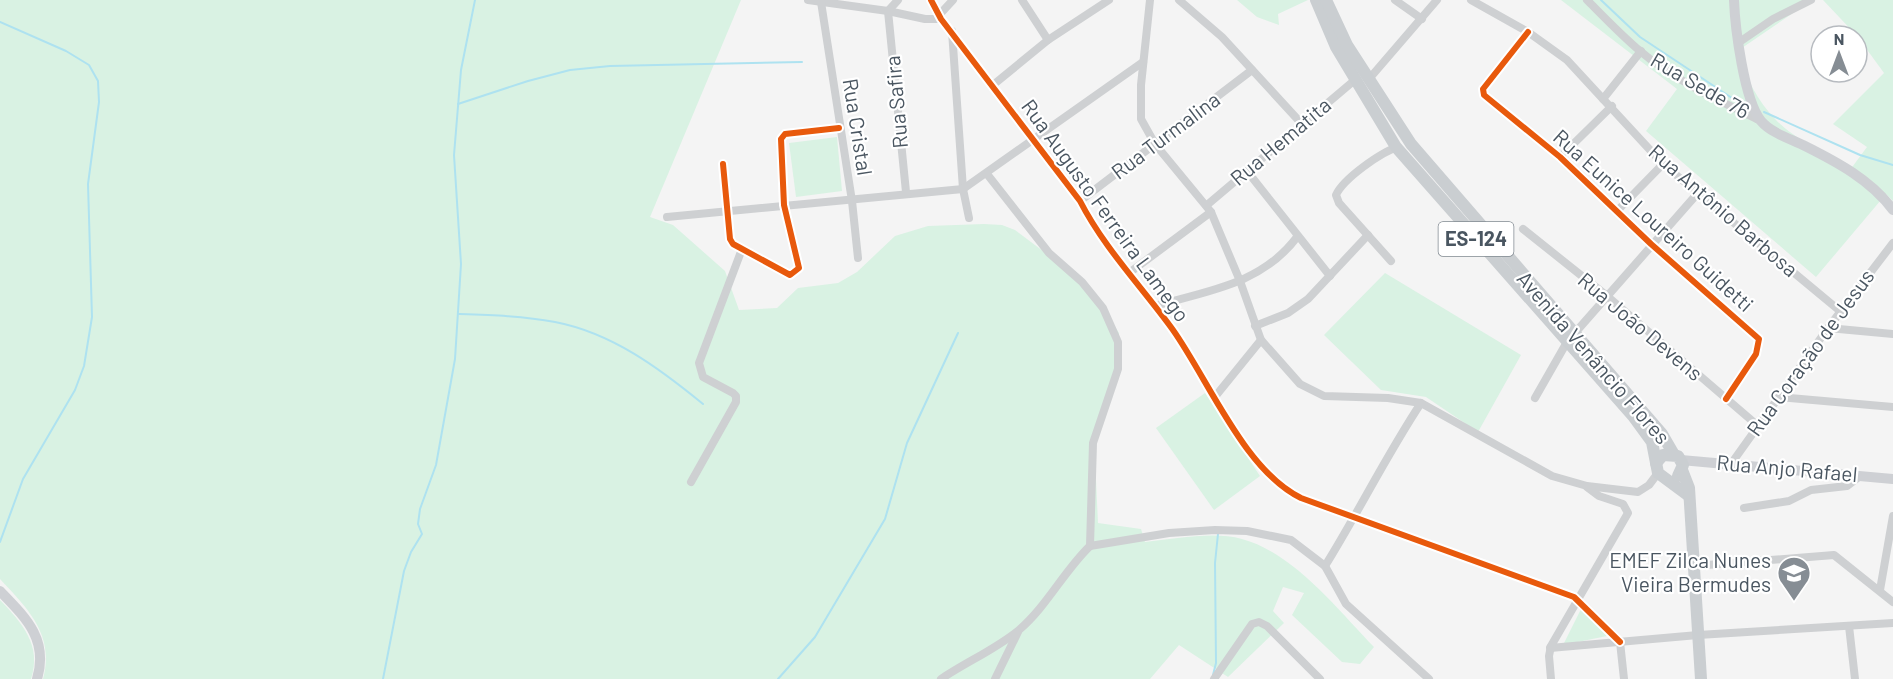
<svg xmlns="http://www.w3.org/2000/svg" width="1893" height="679" font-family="Barlow,sans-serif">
	<rect width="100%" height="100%" fill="#f4f4f4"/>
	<g fill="#d9f2e3">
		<path d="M0,0H741L650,217L673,225L725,271L739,310L777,308L798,288L838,283L857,272L895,236L928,226L984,224L1002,225L1015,230L1075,275L1103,308L1119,333L1117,373L1094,437L1098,523L1141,529L1145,542C1175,539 1213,531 1242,539C1294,553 1338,610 1374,647L1360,664L1342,662L1292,615L1304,593L1283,587L1273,611L1284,623L1228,677L1179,645L1150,679H43C55,635 28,609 0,579Z"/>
		<path d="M1237,0H1308L1278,14L1279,25L1257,17Z"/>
		<path d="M1561,0H1812L1736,52C1746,76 1757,101 1776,120C1792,137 1829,156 1850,170L1867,147L1833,124L1884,73L1857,36L1823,0H1893V201L1886,194L1816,277L1646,131L1677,89Z"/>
		<path d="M837,137L842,191L796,197L789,143Z"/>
		<path d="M1385,273L1521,355L1478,432L1426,397L1381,390L1324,335Z"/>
		<path d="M1205,393L1260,476L1214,510L1156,428Z"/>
		<path d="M0,600C22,623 42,645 31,679H0Z"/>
		<path d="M1581,609L1607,636L1563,645Z"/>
	</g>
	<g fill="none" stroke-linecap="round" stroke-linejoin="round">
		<g stroke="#aee2f0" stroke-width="2">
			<path d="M1601,0L1640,37L1744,106"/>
			<path d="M0,22L66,51L89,65L98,81L99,102L88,184L92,317L84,366L75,390L23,479L0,542"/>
			<path d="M458,104L528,81L570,70L610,66L802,62"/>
			<path d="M1764,112L1860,155L1893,165"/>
			<path d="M459,314C491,315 524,316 555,322C612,333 659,368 703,404"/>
			<path d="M1213,675L1216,663L1215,563L1218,534"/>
			<path d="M383,679L404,571L411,552L422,534L418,524L420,509L436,465L455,359L461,264L454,155L461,70L475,0"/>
			<path d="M778,679L815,637L885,519L907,443L958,333"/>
		</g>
		<g stroke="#ced0d2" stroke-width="8">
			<path d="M808,0L888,11L925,19H941"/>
			<path d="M898,0L888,11L906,192"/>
			<path d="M931,0L941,19L1080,201C1104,248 1142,287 1173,330C1209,381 1245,471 1301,498L1574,597L1620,642"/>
			<path d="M1022,0L1048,40"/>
			<path d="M1150,0L1141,85V119L1155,144L1211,212L1240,281L1261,340L1300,384L1324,396L1388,398L1421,403L1552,476L1587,486L1638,492L1649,485L1658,473"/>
			<path d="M1179,0L1222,37L1301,123"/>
			<path d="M1395,0L1422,19"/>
			<path d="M1471,0L1528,32L1567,60L1663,164L1840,311"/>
			<path d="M1587,0C1604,17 1621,35 1640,51C1674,80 1718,100 1759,120"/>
			<path d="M821,2L852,201L858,258"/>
			<path d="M940,14L953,0"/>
			<path d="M952,31L963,189L969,218"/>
			<path d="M1528,32L1483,89L1484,95L1560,157L1651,244L1759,339L1756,354L1726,399"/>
			<path d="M1738,43L1773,19L1811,0"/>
			<path d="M1369,79L1437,0"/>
			<path d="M993,85L1048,40L1109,0"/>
			<path d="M1603,99L1641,51"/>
			<path d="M1560,157L1612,106"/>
			<path d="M723,164L730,239L733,244L790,275L799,268L784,205L781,139L785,134L839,128"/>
			<path d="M1247,171L1330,276"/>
			<path d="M1080,201L1252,70"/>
			<path d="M1207,205L1356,79"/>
			<path d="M1618,210L1663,164"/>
			<path d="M667,217L963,189L1143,62"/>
			<path d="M1523,229L1607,296L1757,425"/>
			<path d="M1391,261L1339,203L1336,195C1343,179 1381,152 1398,147"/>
			<path d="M1129,273L1211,212"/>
			<path d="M1154,306C1208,291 1262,284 1297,237"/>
			<path d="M1255,326L1288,313L1308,299L1368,235"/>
			<path d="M1828,328L1893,334"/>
			<path d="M1574,334L1697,194"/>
			<path d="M1778,397L1893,407"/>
			<path d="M1214,398L1261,340"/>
			<path d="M1535,398L1567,342"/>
			<path d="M1731,464L1828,328L1893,243"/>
			<path d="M691,482L736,402V396L733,393L703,377L699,363L742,249"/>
			<path d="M1744,508L1789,501L1811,490L1847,486L1860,476"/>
			<path d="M1090,546L1169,533L1215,530L1247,531L1291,540L1325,566L1346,604L1429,679"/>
			<path d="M1325,566C1358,513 1386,456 1421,403"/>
			<path d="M1694,566L1834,555L1893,602"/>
			<path d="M1880,590L1893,516"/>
			<path d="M1849,626L1855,679"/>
			<path d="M1620,642L1624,679"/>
			<path d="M1550,648L1698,635L1893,623"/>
			<path d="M941,679C966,662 996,649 1019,630C1047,606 1064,571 1090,546L1093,443L1118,369V342L1103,308L1082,282L1049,253L987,174"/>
			<path d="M995,679L1018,632"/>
			<path d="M1214,679L1252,624L1259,622L1267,626L1320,679"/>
			<path d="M1551,679L1549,656L1551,646L1628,513L1623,504L1599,496L1587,487"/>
		</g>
		<g stroke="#ced0d4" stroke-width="10">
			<path d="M1734,0C1735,27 1744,100 1761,121C1771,133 1791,139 1805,146C1837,162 1871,180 1893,210"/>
			<path d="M1681,460L1893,479"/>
			<path d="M0,591C25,617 49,639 37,679"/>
		</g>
		<g stroke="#caced1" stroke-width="12">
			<path d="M1316,0L1336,47L1396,147L1633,416L1652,442L1658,473L1689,496"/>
			<path d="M1326,0L1347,45L1411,144L1662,434L1673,453"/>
			<path d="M1656,463L1663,455L1678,456L1683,465L1678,476"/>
			<path d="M1682,470L1689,488L1701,679"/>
		</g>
		<g stroke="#fff" stroke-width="10">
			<g id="cycleway">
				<path d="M931,0L941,19L1080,201C1104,248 1142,287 1173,330C1209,381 1245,471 1301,498L1574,597L1620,642"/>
				<path d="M1528,32L1483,89L1484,95L1560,157L1651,244L1759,339L1756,354L1726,399"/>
				<path d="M723,164L730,239L733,244L790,275L799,268L784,205L781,139L785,134L839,128"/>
			</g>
		</g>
		<use href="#cycleway" stroke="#e8590c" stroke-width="6"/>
	</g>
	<defs>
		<g id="school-pin" transform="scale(1.725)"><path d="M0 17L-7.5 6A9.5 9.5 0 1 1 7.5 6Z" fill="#868d94" stroke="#fff"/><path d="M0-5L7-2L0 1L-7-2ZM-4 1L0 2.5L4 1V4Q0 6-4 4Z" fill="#fff"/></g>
	</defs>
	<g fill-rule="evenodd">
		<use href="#school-pin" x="1794" y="573"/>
	</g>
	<g text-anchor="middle" stroke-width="4.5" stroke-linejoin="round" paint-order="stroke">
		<rect fill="#fff" stroke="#808990" stroke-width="1.5" x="1438.5" y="222" width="75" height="34" rx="4.5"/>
		<g font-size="20" font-weight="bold" fill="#4a5661">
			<text x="1476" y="246">ES-124</text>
		</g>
		<g font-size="21" fill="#4a5661" stroke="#fff">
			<text transform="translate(1700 86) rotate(30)" y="7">Rua Sede 76</text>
			<text transform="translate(897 102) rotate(-95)" y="7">Rua Safira</text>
			<text transform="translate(857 127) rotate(81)" y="7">Rua Cristal</text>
			<text transform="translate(1166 136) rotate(-37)" y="7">Rua Turmalina</text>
			<text transform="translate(1281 142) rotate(-40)" y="7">Rua Hematita</text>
			<text transform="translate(1105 211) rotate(54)" y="7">Rua Augusto Ferreira Lamego</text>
			<text transform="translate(1723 211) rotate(41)" y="7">Rua Antônio Barbosa</text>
			<text transform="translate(1653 221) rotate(42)" y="7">Rua Eunice Loureiro Guidetti</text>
			<text transform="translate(1640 327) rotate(40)" y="7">Rua João Devens</text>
			<text transform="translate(1811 353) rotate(-54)" y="7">Rua Coração de Jesus</text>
			<text transform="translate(1593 358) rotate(49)" y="7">Avenida Venâncio Flores</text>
			<text transform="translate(1787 469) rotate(5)" y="7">Rua Anjo Rafael</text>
		</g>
		<g font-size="21" fill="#4a5661" stroke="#fff" text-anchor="end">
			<text x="1771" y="568">EMEF Zilca Nunes<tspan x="1771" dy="24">Vieira Bermudes</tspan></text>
		</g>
	</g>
	<g transform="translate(1839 54)"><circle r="28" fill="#ffffff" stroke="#b7bbc0" stroke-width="1.5"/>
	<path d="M0-4.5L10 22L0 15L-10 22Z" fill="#868d94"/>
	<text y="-9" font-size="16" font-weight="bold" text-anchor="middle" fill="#4a5661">N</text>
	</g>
</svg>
